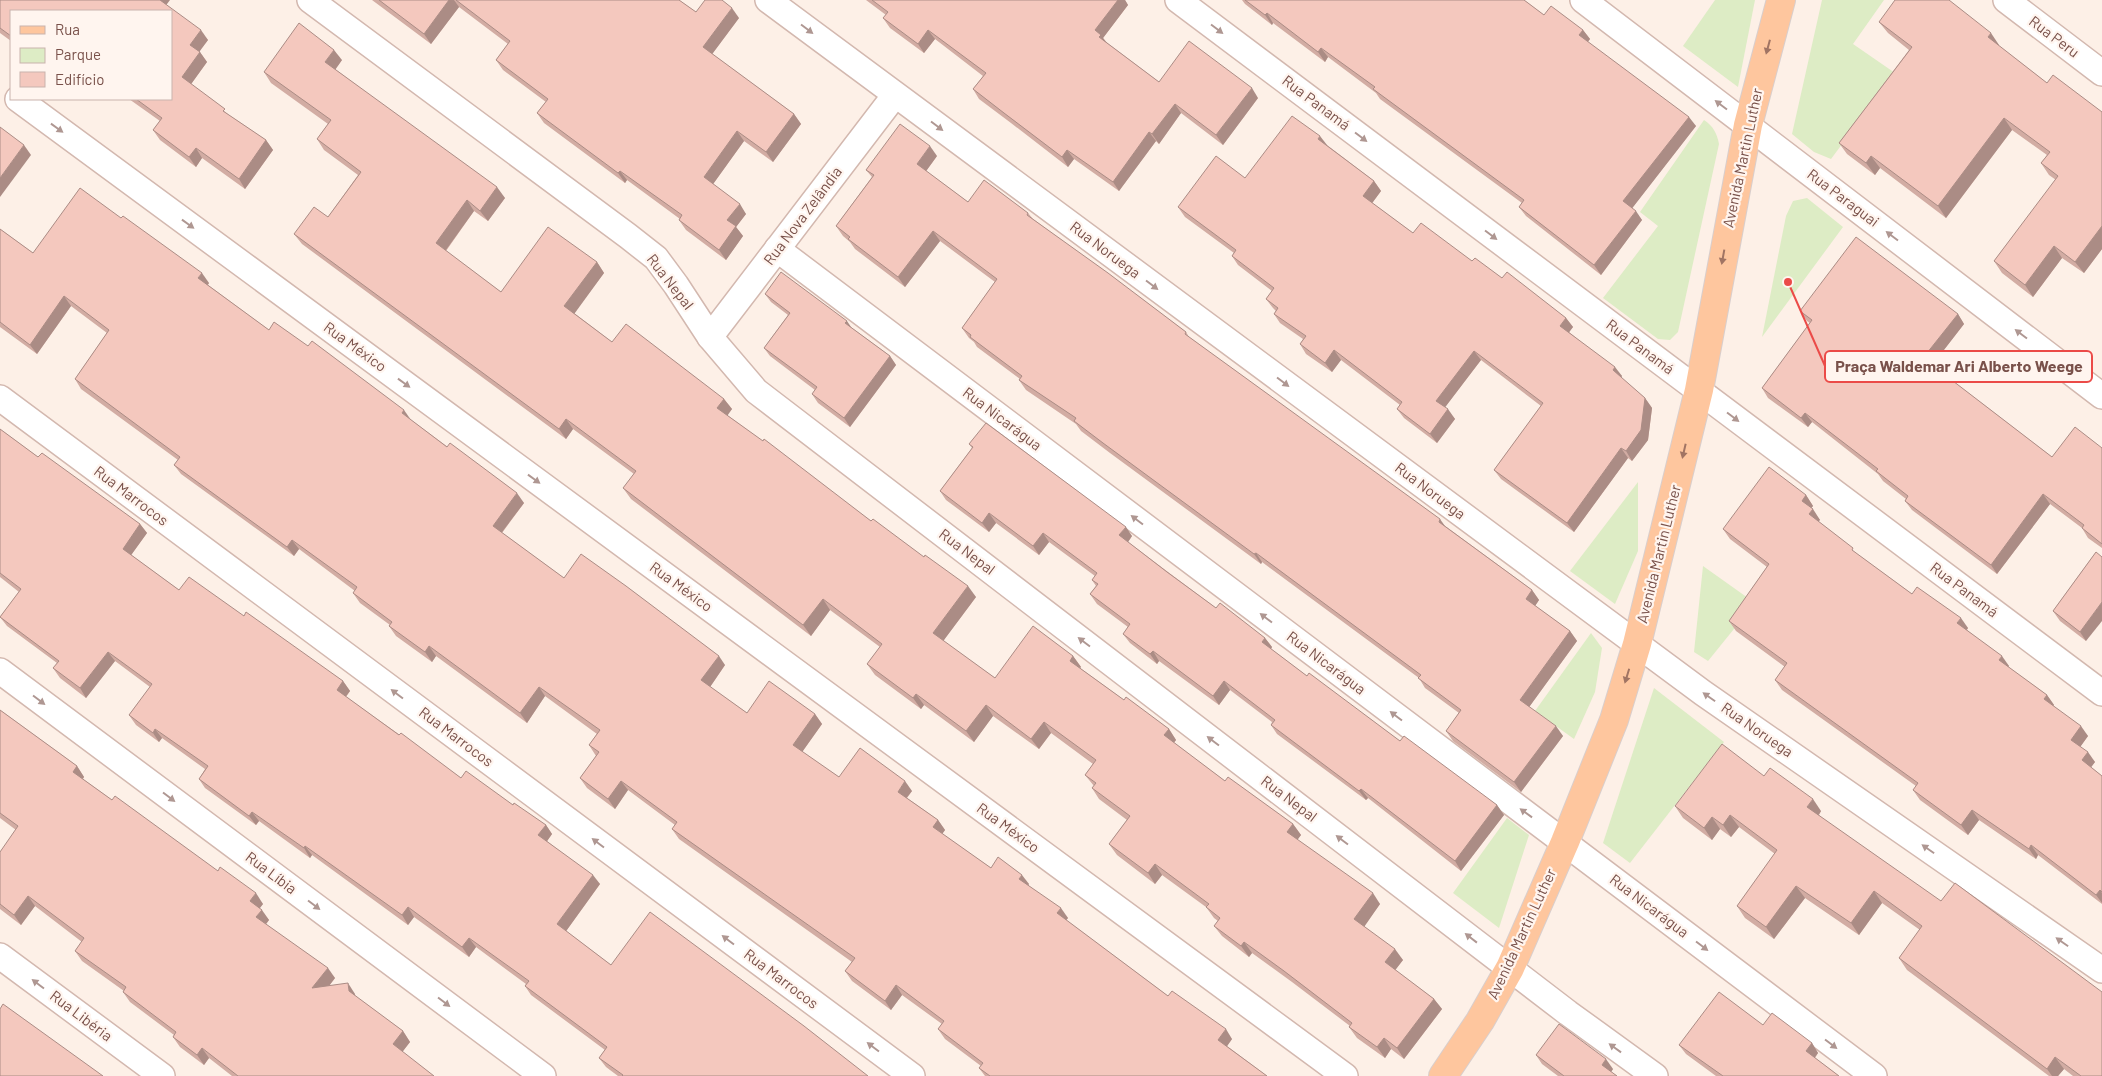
<svg xmlns="http://www.w3.org/2000/svg" width="2102" height="1076" font-family="Barlow,sans-serif">
	<rect width="100%" height="100%" fill="#fdf0e7"/>
	<g fill="#ddecc5">
		<path d="M1715,0H1755L1738,87L1683,46Z"/>
		<path d="M1822,0H1884L1853,44L1895,73L1831,159L1814,152L1792,134Z"/>
		<path d="M1704,120C1713,126 1717,133 1719,144L1678,332L1670,340L1658,339L1603,298L1658,226L1640,212Z"/>
		<path d="M1807,198L1843,227L1762,337L1786,216L1793,201Z"/>
		<path d="M1638,482V551L1615,604L1570,571Z"/>
		<path d="M1703,566L1755,603L1708,661L1694,652Z"/>
		<path d="M1591,633L1602,648L1595,692L1574,739L1535,711Z"/>
		<path d="M1654,688L1724,742L1630,863L1603,843Z"/>
		<path d="M1507,818L1529,835L1499,928L1453,893Z"/>
	</g>
	<g fill="none" stroke-linecap="round" stroke-linejoin="round">
		<g stroke="#d3b8af" stroke-width="28">
			<g id="minor">
				<path d="M310,0L628,236L656,258L676,285L710,337L756,391L1568,1013L1655,1076"/>
				<path d="M768,0L1703,693L2102,970"/>
				<path d="M1178,0L2102,693"/>
				<path d="M1583,0L2102,396"/>
				<path d="M2006,0L2102,73"/>
				<path d="M18,99L1345,1076"/>
				<path d="M777,249L1874,1076"/>
				<path d="M710,337L895,95"/>
				<path d="M0,398L912,1076"/>
				<path d="M0,671L543,1076"/>
				<path d="M0,956L162,1076"/>
			</g>
		</g>
		<g stroke="#d9cecc" stroke-width="30">
			<path id="primary" d="M1443,1076L1480,1021L1510,968L1565,842L1614,720L1637,644L1699,390L1748,125L1781,0"/>
		</g>
		<use href="#minor" stroke="#fff" stroke-width="25"/>
		<use href="#primary" stroke="#fec69e" stroke-width="28"/>
	</g>
	<g fill="#d2aca3">
		<path d="M0,0L167,5L208,40L199,51L207,62L191,84L229,115L266,140L273,150L245,189L202,158L196,167L160,140L153,130L160,121L129,99H171L11,11V41L0,33Z"/>
		<path d="M372,0H679L696,12L739,18L712,54L794,114L801,124L773,162L744,141L713,184L746,214L736,227L743,236L726,260L686,230L679,220L680,219L627,180L625,183L544,123L537,113L546,102L503,70L496,60L508,44L459,7L431,44Z"/>
		<path d="M866,0H1125L1128,5L1103,38L1106,42L1159,82L1258,98L1223,145L1181,113L1159,144L1156,141L1119,191L1074,159L1068,167L1011,123L979,99L973,89L983,76L935,39L924,53L890,28L883,18L886,15Z"/>
		<path d="M1242,0H1524L1544,15L1583,30L1590,39L1588,42L1696,126L1632,208L1642,220L1601,275L1526,216L1519,207L1522,203L1380,99L1376,93L1328,57L1325,62L1273,23L1272,25L1245,4Z"/>
		<path d="M1879,22L1999,45V46L2047,83L2102,112V249L2084,273L2062,258L2033,297L2002,273L1994,261L2056,180L2049,175L2041,163L2047,155L2012,130L1946,218L1880,168L1875,175L1847,154L1839,143L1909,50L1888,33Z"/>
		<path d="M342,60L335,69L505,198L488,221L474,211L446,251L501,292L597,262L604,273L574,313L612,342L724,399L732,409L727,415L871,521L976,597L943,641L995,678L1073,656L1081,667L1080,668L1124,700L1169,729L1176,740L1174,743L1225,781L1293,824L1301,835L1297,840L1380,904L1364,926L1403,960L1395,970L1434,999L1442,1009L1404,1059L1391,1049L1385,1058L1357,1038L1349,1027L1350,1026L1292,982L1252,953L1249,957L1222,936L1214,926L1218,921L1214,918L1206,907L1162,875L1155,884L1117,855L1109,844L1127,820L1099,799L1092,788L1094,786L1085,775L1093,764L1051,733L1039,749L993,716L974,742L924,705L921,709L875,675L867,664L880,647L830,610L811,636L631,499L623,488L634,474L573,429L566,439L302,244L294,234L328,217L358,175L324,150L317,139L328,124L271,83L264,72Z"/>
		<path d="M1327,145L1374,181L1381,191L1372,203L1413,233L1472,261L1502,278L1566,318L1573,327L1569,332L1622,376L1621,378L1645,398L1652,408L1648,440L1632,461L1628,458L1574,532L1501,479L1494,470L1541,406L1481,360L1445,407L1455,419L1437,443L1404,418L1397,409L1400,405L1341,360L1332,372L1306,354L1300,344L1303,339L1280,323L1274,314L1276,311L1273,308L1266,299L1272,291L1238,265L1232,256L1234,253L1185,217L1178,207L1245,178Z"/>
		<path d="M937,156L926,171L968,202L1028,213L1033,219L1186,332L1189,337L1532,590L1539,600L1535,606L1570,631L1577,641L1529,707L1563,736L1521,792L1453,741L1446,731L1459,713L1425,688L1419,678L1262,562L1261,564L1110,453L1081,431L1076,424L1026,390L1019,380L1020,379L977,347L974,342L969,338L962,328L995,282L940,241L905,287L855,249L850,242L843,236L836,226L872,177L866,170Z"/>
		<path d="M0,229L33,253L209,283L208,285L269,330L411,420L524,503L502,533L564,578L725,665L710,687L747,713L815,714L822,724L802,752L839,777L912,791L907,798L938,820L945,830L942,834L991,868L1029,884L1028,885L1068,918L1066,920L1168,996L1232,1039L1227,1046L1267,1076H985L979,1068L981,1066L945,1039L938,1029L942,1024L902,995L891,1010L852,981L845,971L852,962L679,839L672,829L675,825L628,790L615,809L587,788L580,778L596,756L589,745L597,734L545,696L527,723L436,656L432,662L396,636L389,626L390,625L360,603L353,593L355,591L299,549L294,556L181,474L174,465L178,460L81,389L75,379L107,333L71,306L37,354L0,327Z"/>
		<path d="M765,294L852,328L890,356L896,365L850,427L818,403L812,394L815,390L770,356L764,348L788,315L771,302Z"/>
		<path d="M1800,311L1958,314L1964,324L1932,365L2052,457L2102,448V548L2088,538L2082,528L2050,504L1997,574L1912,510L1905,501L1906,499L1883,481L1878,474L1812,422L1808,427L1768,398L1762,388L1810,323L1807,321Z"/>
		<path d="M0,429L38,457L140,524L147,533L131,555L179,590L244,616L343,681L350,691L346,697L461,778L513,805L546,825L552,834L547,841L600,884L566,931L611,965L868,1076H618L606,1067L599,1058L605,1050L531,995L525,986L526,984L476,947L469,957L414,917L408,925L312,855L310,858L259,821L256,825L205,788L199,779L205,769L162,738L159,742L136,725L129,715L150,687L115,661L86,698L60,678L53,668L57,663L7,626L0,617L19,592L0,577Z"/>
		<path d="M969,444L1132,536L1128,542L1216,608L1265,638L1272,647L1271,649L1307,676L1400,741L1497,805L1504,815L1461,871L1368,798L1366,800L1277,734L1271,725L1272,722L1230,690L1219,705L1159,661L1157,664L1130,643L1123,634L1128,627L1097,604L1090,594L1096,586L1092,580L1095,576L1049,542L1039,555L996,523L989,532L946,500L940,491L972,448Z"/>
		<path d="M1806,495L1813,506L1811,508L1820,520L1818,521L1857,554L1912,594L1968,628L1967,630L2009,666L2008,667L2047,695L2054,705L2053,706L2088,736L2080,747L2095,762L2091,767L2102,776V904L2038,855L2036,859L1979,820L1968,835L1920,800L1913,790L1916,786L1782,690L1775,680L1785,667L1736,631L1729,621L1767,567L1730,539L1723,529Z"/>
		<path d="M2096,552L2086,641L2060,621L2053,611Z"/>
		<path d="M0,710L77,766L84,777L83,779L112,800L263,904L259,908L269,920L266,924L335,978L329,986L355,994V996L403,1031L410,1042L402,1052L434,1076H232L209,1058L204,1065L180,1047L173,1037L174,1035L130,1002L123,992L124,991L82,961L75,951L82,942L35,906L21,925L0,909V852L16,830L0,818Z"/>
		<path d="M1675,806L1821,811L1819,815L2102,1076H2073L2064,1069L2058,1076H2049L1907,970L1899,958L1920,930L1882,903L1859,935L1805,898L1774,939L1745,918L1737,906L1775,854L1739,827L1731,837L1720,829L1712,840L1683,818Z"/>
		<path d="M1763,1025L1812,1043L1818,1053L1815,1058L1839,1076H1716L1686,1054L1679,1045Z"/>
		<path d="M1536,1055L1613,1069L1611,1072L1617,1076H1558L1542,1064Z"/>
	</g>
	<g fill="#ab8c85">
		<path d="M159,0H170L164,8Z"/>
		<path d="M449,0H454L459,7L431,44L424,34Z"/>
		<path d="M1118,0H1125L1128,5L1103,38L1108,44L1106,46L1095,30Z"/>
		<path d="M732,8L739,18L710,57L703,47Z"/>
		<path d="M1267,13L1273,23L1272,25L1265,15Z"/>
		<path d="M201,30L208,40L197,55L190,45Z"/>
		<path d="M928,30L935,39L924,53L918,44Z"/>
		<path d="M1583,30L1590,39L1586,44L1579,35Z"/>
		<path d="M1991,33L1999,45L1996,49L1988,37Z"/>
		<path d="M1321,48L1328,57L1325,62L1318,52Z"/>
		<path d="M334,50L342,60L333,73L325,62Z"/>
		<path d="M200,52L207,62L189,87L182,77Z"/>
		<path d="M1252,88L1258,98L1223,145L1216,135Z"/>
		<path d="M1175,104L1181,113L1159,144L1152,134Z"/>
		<path d="M794,114L801,124L773,162L766,152Z"/>
		<path d="M1689,117L1696,126L1630,211L1623,201Z"/>
		<path d="M2004,118L2012,130L1946,218L1938,206Z"/>
		<path d="M737,131L744,141L711,187L704,177Z"/>
		<path d="M1149,132L1156,141L1119,191L1113,182Z"/>
		<path d="M1320,136L1327,145L1324,149L1318,139Z"/>
		<path d="M266,140L273,150L245,189L239,179Z"/>
		<path d="M24,145L31,155L0,197V178Z"/>
		<path d="M930,146L937,156L924,174L917,164Z"/>
		<path d="M196,148L202,158L196,167L189,157Z"/>
		<path d="M1067,150L1074,159L1068,167L1062,157Z"/>
		<path d="M1871,156L1880,168L1875,175L1866,163Z"/>
		<path d="M620,171L627,180L625,183L618,173Z"/>
		<path d="M1374,181L1381,191L1370,206L1363,196Z"/>
		<path d="M497,187L505,198L488,221L480,211Z"/>
		<path d="M467,200L474,211L443,254L436,243Z"/>
		<path d="M740,204L746,214L736,227L743,236L726,260L719,250L727,220Z"/>
		<path d="M1636,211L1642,220L1601,275L1594,265Z"/>
		<path d="M2102,226V249L2084,273L2075,262Z"/>
		<path d="M933,231L940,241L905,287L898,277Z"/>
		<path d="M2054,246L2062,258L2033,297L2025,285Z"/>
		<path d="M597,262L604,273L572,317L564,306Z"/>
		<path d="M202,273L209,283L205,288L198,278Z"/>
		<path d="M64,296L71,306L37,354L30,345Z"/>
		<path d="M1958,314L1964,324L1930,368L1923,358Z"/>
		<path d="M1566,318L1573,327L1567,335L1560,326Z"/>
		<path d="M847,321L853,330L845,323Z"/>
		<path d="M1334,350L1341,360L1332,372L1325,363Z"/>
		<path d="M1474,351L1481,360L1443,410L1436,401Z"/>
		<path d="M890,356L896,365L850,427L844,418Z"/>
		<path d="M1615,367L1622,376L1619,380L1613,370Z"/>
		<path d="M1645,398L1652,408L1648,440L1632,461L1626,451Z"/>
		<path d="M724,399L732,409L725,419L717,408Z"/>
		<path d="M1448,409L1455,419L1437,443L1430,434Z"/>
		<path d="M404,410L411,420L402,413Z"/>
		<path d="M1805,413L1812,422L1808,427L1801,418Z"/>
		<path d="M566,419L573,429L566,439L559,429Z"/>
		<path d="M1621,448L1628,458L1574,532L1567,523Z"/>
		<path d="M517,493L524,503L499,536L493,526Z"/>
		<path d="M2043,494L2050,504L1997,574L1991,565Z"/>
		<path d="M1806,495L1813,506L1809,511L1802,501Z"/>
		<path d="M1813,509L1820,520L1816,524L1809,514Z"/>
		<path d="M989,513L996,523L989,532L982,523Z"/>
		<path d="M1440,519L1447,529L1439,522Z"/>
		<path d="M140,524L147,533L129,558L123,549Z"/>
		<path d="M1126,527L1132,536L1126,545L1119,535Z"/>
		<path d="M1043,533L1049,542L1039,555L1033,546Z"/>
		<path d="M292,540L299,549L294,556L287,547Z"/>
		<path d="M1256,553L1262,562L1261,564L1254,554Z"/>
		<path d="M968,586L976,597L941,644L933,633Z"/>
		<path d="M1532,590L1539,600L1533,609L1526,599Z"/>
		<path d="M823,599L830,610L811,636L803,625Z"/>
		<path d="M2102,602V621L2086,641L2080,632Z"/>
		<path d="M1961,618L1968,628L1964,633L1957,623Z"/>
		<path d="M1570,631L1577,641L1527,710L1520,700Z"/>
		<path d="M1265,638L1272,647L1269,652L1262,642Z"/>
		<path d="M429,646L436,656L432,662L425,652Z"/>
		<path d="M1153,651L1159,661L1157,664L1150,654Z"/>
		<path d="M108,652L115,661L86,698L80,688Z"/>
		<path d="M719,656L725,665L708,690L701,680Z"/>
		<path d="M1073,656L1081,667L1077,671L1070,661Z"/>
		<path d="M2002,656L2009,666L2006,670L1999,660Z"/>
		<path d="M343,681L350,691L343,700L337,690Z"/>
		<path d="M1224,681L1230,690L1219,705L1213,696Z"/>
		<path d="M539,687L545,696L527,723L520,713Z"/>
		<path d="M916,694L924,705L921,709L913,698Z"/>
		<path d="M2047,695L2054,705L2051,709L2044,699Z"/>
		<path d="M986,705L993,716L974,742L966,731Z"/>
		<path d="M815,714L822,724L800,755L793,745Z"/>
		<path d="M1044,722L1051,733L1039,749L1031,739Z"/>
		<path d="M1556,726L1563,736L1521,792L1514,782Z"/>
		<path d="M2081,726L2088,736L2078,750L2071,740Z"/>
		<path d="M155,729L162,738L159,742L153,733Z"/>
		<path d="M1169,729L1176,740L1171,746L1164,735Z"/>
		<path d="M2088,752L2095,762L2089,770L2082,760Z"/>
		<path d="M77,766L84,777L80,782L73,772Z"/>
		<path d="M621,781L628,790L615,809L608,799Z"/>
		<path d="M905,781L912,791L904,801L898,792Z"/>
		<path d="M1361,789L1368,798L1366,800L1359,791Z"/>
		<path d="M1813,799L1821,811L1816,819L1807,807Z"/>
		<path d="M1497,805L1504,815L1461,871L1455,861Z"/>
		<path d="M1972,810L1979,820L1968,835L1961,825Z"/>
		<path d="M252,812L259,821L256,825L249,816Z"/>
		<path d="M1730,815L1739,827L1731,837L1723,825Z"/>
		<path d="M1712,817L1720,829L1712,840L1704,828Z"/>
		<path d="M938,820L945,830L940,837L933,827Z"/>
		<path d="M1293,824L1301,835L1295,843L1287,832Z"/>
		<path d="M546,825L552,834L545,844L538,835Z"/>
		<path d="M2031,845L2038,855L2036,859L2029,849Z"/>
		<path d="M305,846L312,855L310,858L304,848Z"/>
		<path d="M1155,864L1162,875L1155,884L1148,873Z"/>
		<path d="M593,875L600,884L564,934L557,924Z"/>
		<path d="M1022,875L1029,884L1026,889L1019,879Z"/>
		<path d="M1796,886L1805,898L1774,939L1766,927Z"/>
		<path d="M2100,890L2102,893V903L2096,895Z"/>
		<path d="M1874,891L1882,903L1859,935L1851,923Z"/>
		<path d="M256,893L263,904L257,912L250,901Z"/>
		<path d="M1373,893L1380,904L1362,930L1354,919Z"/>
		<path d="M28,896L35,906L21,925L14,915Z"/>
		<path d="M408,907L414,917L408,925L402,915Z"/>
		<path d="M1061,908L1068,918L1064,923L1057,913Z"/>
		<path d="M262,910L269,920L263,928L256,917Z"/>
		<path d="M469,938L476,947L469,957L462,947Z"/>
		<path d="M1244,942L1252,953L1249,957L1241,946Z"/>
		<path d="M1395,949L1403,960L1393,973L1385,962Z"/>
		<path d="M328,968L335,978L319,999L312,988Z"/>
		<path d="M348,983L355,994L356,1001L349,991Z"/>
		<path d="M896,985L902,995L891,1010L885,1001Z"/>
		<path d="M1434,999L1442,1009L1404,1059L1397,1048Z"/>
		<path d="M1226,1029L1232,1039L1225,1049L1218,1040Z"/>
		<path d="M403,1031L410,1042L400,1055L393,1044Z"/>
		<path d="M1384,1038L1391,1049L1385,1058L1377,1047Z"/>
		<path d="M1812,1043L1818,1053L1812,1061L1806,1051Z"/>
		<path d="M202,1048L209,1058L204,1065L197,1055Z"/>
		<path d="M2055,1057L2064,1069L2058,1076H2052L2047,1069Z"/>
		<path d="M1606,1059L1613,1069L1609,1075L1602,1065Z"/>
	</g>
	<g fill="#f4c8be" stroke="#ab8c85">
		<path d="M0,0H160L201,30L190,45L200,52L182,77L225,109L223,111L266,140L239,179L196,148L189,157L153,130L162,118L136,99H171V11H11V36L0,28Z"/>
		<path d="M379,0H449L424,34Z"/>
		<path d="M456,0H679L696,12L705,0H722L732,8L703,47L794,114L766,152L737,131L704,177L740,204L727,220L736,226L719,250L679,220L682,215L620,171L618,173L537,113L548,99L496,60L510,41Z"/>
		<path d="M872,0H1118L1095,30L1101,35L1099,37L1159,82L1189,41L1252,88L1216,135L1175,104L1152,134L1149,132L1113,182L1067,150L1062,157L1004,113L973,89L986,73L928,30L918,44L883,18L888,12Z"/>
		<path d="M1245,0H1524L1544,15L1551,6L1583,30L1579,35L1689,117L1623,201L1636,211L1594,265L1519,207L1524,200L1373,89L1375,87L1321,48L1318,52L1267,13L1265,15Z"/>
		<path d="M1895,0H1949L1991,33L1988,37L2047,83L2053,75L2102,112V226L2075,262L2054,246L2025,285L1994,261L2058,176L2041,163L2050,152L2004,118L1938,206L1871,156L1866,163L1839,143L1912,47L1879,22Z"/>
		<path d="M299,23L334,50L325,62L497,187L480,211L467,200L436,243L501,292L548,227L597,262L564,306L612,342L626,324L724,399L717,408L763,441L764,439L871,521L873,519L924,557L925,555L968,586L933,633L995,678L1033,626L1073,656L1070,661L1124,700L1126,697L1169,729L1164,735L1225,781L1228,777L1293,824L1287,832L1373,893L1354,919L1395,949L1385,962L1434,999L1397,1048L1384,1038L1377,1047L1349,1027L1352,1023L1284,971L1244,942L1241,946L1214,926L1220,918L1206,907L1209,904L1155,864L1148,873L1109,844L1130,816L1092,788L1096,783L1085,775L1096,760L1044,722L1031,739L986,705L966,731L916,694L913,698L867,664L882,644L823,599L803,625L623,488L636,471L566,419L559,429L294,234L314,207L328,217L361,172L317,139L331,120L264,72Z"/>
		<path d="M1292,116L1320,136L1318,139L1374,181L1363,196L1413,233L1421,223L1472,261L1475,258L1502,278L1507,272L1566,318L1560,326L1615,367L1613,370L1645,398L1641,430L1626,451L1621,448L1567,523L1494,470L1543,403L1474,351L1436,401L1448,409L1430,434L1397,409L1402,402L1334,350L1325,363L1300,344L1306,336L1274,314L1278,308L1266,299L1274,288L1232,256L1236,250L1178,207L1216,156L1245,178Z"/>
		<path d="M900,124L930,146L917,164L968,202L984,180L1028,213L1027,215L1108,273L1186,332L1185,334L1440,519L1439,522L1532,590L1526,599L1570,631L1520,700L1556,726L1514,782L1446,731L1461,710L1418,678L1421,675L1256,553L1254,554L1103,443L1074,421L1076,418L1019,380L1022,376L970,337L971,335L962,328L997,279L933,231L898,277L848,239L850,237L836,226L874,175L866,170Z"/>
		<path d="M0,127L24,145L0,178Z"/>
		<path d="M80,188L121,218L123,216L202,273L198,278L269,330L274,322L308,346L312,341L404,410L402,413L447,447L450,443L517,493L493,526L564,578L581,554L626,586L719,656L701,680L747,713L769,681L815,714L793,745L839,777L860,748L905,781L898,792L938,820L933,827L991,868L998,857L1022,875L1019,879L1061,908L1057,913L1168,996L1172,991L1226,1029L1218,1040L1267,1076H990L979,1068L983,1063L938,1029L944,1021L896,985L885,1001L845,971L855,958L672,829L677,822L621,781L608,799L580,778L599,752L589,745L600,730L539,687L520,713L429,646L425,652L389,626L392,622L353,593L357,587L292,540L287,547L174,465L180,457L75,379L109,330L64,296L30,345L0,322V229L33,253Z"/>
		<path d="M1856,237L1958,314L1923,358L2052,457L2075,427L2102,448V544L2082,528L2084,525L2043,494L1991,565L1905,501L1908,496L1876,471L1878,469L1805,413L1801,418L1762,388L1812,320L1800,311Z"/>
		<path d="M781,272L847,321L845,323L890,356L844,418L812,394L817,387L764,348L790,313L765,294Z"/>
		<path d="M986,423L1126,527L1119,535L1167,572L1216,608L1220,603L1265,638L1262,642L1307,676L1309,673L1400,741L1404,736L1497,805L1455,861L1361,789L1359,791L1271,725L1275,720L1224,681L1213,696L1153,651L1150,654L1123,634L1130,624L1090,594L1098,584L1092,580L1097,573L1043,533L1033,546L989,513L982,523L940,491L973,447L969,444Z"/>
		<path d="M0,429L38,457L42,453L140,524L123,549L179,590L189,577L244,616L246,612L343,681L337,690L399,735L401,733L461,778L466,771L513,805L514,803L546,825L538,835L593,875L557,924L611,965L650,912L804,1026L868,1076H622L623,1075L599,1058L607,1047L525,986L529,981L469,938L462,947L408,907L402,915L305,846L304,848L252,812L249,816L199,779L208,766L155,729L153,733L129,715L152,684L108,652L80,688L53,668L59,661L0,617L21,589L0,573Z"/>
		<path d="M1769,467L1806,495L1802,501L1813,509L1809,514L1853,548L1852,550L1912,594L1917,587L1961,618L1957,623L2002,656L1999,660L2047,695L2044,699L2081,726L2071,740L2088,752L2082,760L2102,776V892L2100,890L2096,895L2031,845L2029,849L1972,810L1961,825L1913,790L1918,783L1775,680L1787,663L1729,621L1769,564L1723,529Z"/>
		<path d="M2096,552L2102,557V602L2080,632L2053,611Z"/>
		<path d="M0,710L77,766L73,772L112,800L115,796L218,871L220,867L256,893L250,901L262,910L256,917L328,968L312,988L348,983L349,991L403,1031L393,1044L434,1076H238L202,1048L197,1055L173,1037L176,1032L123,992L126,987L75,951L84,938L28,896L14,915L0,904V852L18,826L0,813Z"/>
		<path d="M1722,744L1764,776L1770,768L1813,799L1807,807L1941,901L1955,883L2102,992V1076H2081L2055,1057L2047,1069L1899,958L1922,926L1874,891L1851,923L1796,886L1766,927L1737,906L1777,850L1730,815L1723,825L1712,817L1704,828L1675,806Z"/>
		<path d="M1719,992L1763,1025L1772,1013L1812,1043L1806,1051L1839,1076H1723L1679,1045Z"/>
		<path d="M3,1004L103,1076H0V1009Z"/>
		<path d="M1559,1024L1606,1059L1602,1065L1617,1076H1564L1536,1055Z"/>
	</g>
	<defs><path id="oneway-solid" d="M-6-.8H1V-3.2L6.5 0L1 3.2V.8H-6Z" transform="scale(1.25)"/></defs>
	<g fill="#af9792">
		<use href="#oneway-solid" transform="translate(807 29) rotate(37)"/>
		<use href="#oneway-solid" transform="translate(1217 29) rotate(37)"/>
		<use href="#oneway-solid" transform="translate(1721 105) rotate(-143)"/>
		<use href="#oneway-solid" transform="translate(937 126) rotate(37)"/>
		<use href="#oneway-solid" transform="translate(57 128) rotate(36)"/>
		<use href="#oneway-solid" transform="translate(1361 137) rotate(37)"/>
		<use href="#oneway-solid" transform="translate(188 224) rotate(36)"/>
		<use href="#oneway-solid" transform="translate(1491 235) rotate(37)"/>
		<use href="#oneway-solid" transform="translate(1892 236) rotate(-143)"/>
		<use href="#oneway-solid" transform="translate(1152 285) rotate(37)"/>
		<use href="#oneway-solid" transform="translate(2021 334) rotate(-143)"/>
		<use href="#oneway-solid" transform="translate(1283 382) rotate(37)"/>
		<use href="#oneway-solid" transform="translate(404 383) rotate(36)"/>
		<use href="#oneway-solid" transform="translate(1733 417) rotate(37)"/>
		<use href="#oneway-solid" transform="translate(534 479) rotate(36)"/>
		<use href="#oneway-solid" transform="translate(1137 520) rotate(-143)"/>
		<use href="#oneway-solid" transform="translate(1266 618) rotate(-143)"/>
		<use href="#oneway-solid" transform="translate(1084 642) rotate(-143)"/>
		<use href="#oneway-solid" transform="translate(397 694) rotate(-143)"/>
		<use href="#oneway-solid" transform="translate(1709 697) rotate(-145)"/>
		<use href="#oneway-solid" transform="translate(39 700) rotate(37)"/>
		<use href="#oneway-solid" transform="translate(1396 716) rotate(-143)"/>
		<use href="#oneway-solid" transform="translate(1213 741) rotate(-143)"/>
		<use href="#oneway-solid" transform="translate(169 797) rotate(37)"/>
		<use href="#oneway-solid" transform="translate(1526 813) rotate(-144)"/>
		<use href="#oneway-solid" transform="translate(1342 840) rotate(-143)"/>
		<use href="#oneway-solid" transform="translate(598 843) rotate(-143)"/>
		<use href="#oneway-solid" transform="translate(1928 849) rotate(-145)"/>
		<use href="#oneway-solid" transform="translate(314 905) rotate(37)"/>
		<use href="#oneway-solid" transform="translate(1471 938) rotate(-142)"/>
		<use href="#oneway-solid" transform="translate(728 940) rotate(-143)"/>
		<use href="#oneway-solid" transform="translate(2062 942) rotate(-145)"/>
		<use href="#oneway-solid" transform="translate(1702 946) rotate(37)"/>
		<use href="#oneway-solid" transform="translate(38 984) rotate(-143)"/>
		<use href="#oneway-solid" transform="translate(444 1002) rotate(37)"/>
		<use href="#oneway-solid" transform="translate(1831 1044) rotate(37)"/>
		<use href="#oneway-solid" transform="translate(873 1047) rotate(-143)"/>
		<use href="#oneway-solid" transform="translate(1615 1048) rotate(-144)"/>
	</g>
	<g fill="#a17463">
		<use href="#oneway-solid" transform="translate(1768 47) rotate(105)"/>
		<use href="#oneway-solid" transform="translate(1723 257) rotate(100)"/>
		<use href="#oneway-solid" transform="translate(1684 451) rotate(103)"/>
		<use href="#oneway-solid" transform="translate(1627 676) rotate(107)"/>
	</g>
	<g text-anchor="middle" stroke-width="4.5" stroke-linejoin="round" paint-order="stroke">
		<g font-size="15" fill="#79514a" stroke="#fff5ef">
			<text transform="translate(2054 37) rotate(37)" y="5">Rua Peru</text>
			<text transform="translate(1316 103) rotate(37)" y="5">Rua Panamá</text>
			<text transform="translate(1743 158) rotate(-78)" y="5">Avenida Martin Luther</text>
			<text transform="translate(1843 198) rotate(37)" y="5">Rua Paraguai</text>
			<text transform="translate(803 216) rotate(-53)" y="5">Rua Nova Zelândia</text>
			<text transform="translate(1105 250) rotate(37)" y="5">Rua Noruega</text>
			<text transform="translate(670 282) rotate(52)" y="5">Rua Nepal</text>
			<text transform="translate(355 347) rotate(36)" y="5">Rua México</text>
			<text transform="translate(1640 347) rotate(37)" y="5">Rua Panamá</text>
			<text transform="translate(1002 419) rotate(37)" y="5">Rua Nicarágua</text>
			<text transform="translate(1430 491) rotate(37)" y="5">Rua Noruega</text>
			<text transform="translate(131 496) rotate(37)" y="5">Rua Marrocos</text>
			<text transform="translate(967 552) rotate(37)" y="5">Rua Nepal</text>
			<text transform="translate(1659 554) rotate(-76)" y="5">Avenida Martin Luther</text>
			<text transform="translate(681 587) rotate(36)" y="5">Rua México</text>
			<text transform="translate(1964 590) rotate(37)" y="5">Rua Panamá</text>
			<text transform="translate(1326 663) rotate(37)" y="5">Rua Nicarágua</text>
			<text transform="translate(1757 730) rotate(35)" y="5">Rua Noruega</text>
			<text transform="translate(456 737) rotate(37)" y="5">Rua Marrocos</text>
			<text transform="translate(1289 799) rotate(37)" y="5">Rua Nepal</text>
			<text transform="translate(1008 828) rotate(36)" y="5">Rua México</text>
			<text transform="translate(271 873) rotate(37)" y="5">Rua Líbia</text>
			<text transform="translate(1649 906) rotate(37)" y="5">Rua Nicarágua</text>
			<text transform="translate(1522 934) rotate(-65)" y="5">Avenida Martin Luther</text>
			<text transform="translate(781 979) rotate(37)" y="5">Rua Marrocos</text>
			<text transform="translate(81 1016) rotate(37)" y="5">Rua Libéria</text>
		</g>
	</g>
	<path fill="none" stroke="#eb4b48" stroke-width="2" d="M1788 282L1825 366"/>
	<circle fill="#eb4b48" stroke="#fff5ef" stroke-width="2" cx="1788" cy="282" r="5"/>
	<rect fill="#fff5ef" stroke="#eb4b48" stroke-width="2" x="1825" y="351" width="267" height="31" rx="5"/>
	<g font-size="16" text-anchor="middle" font-weight="bold" fill="#79514a">
		<text x="1959" y="372">Praça Waldemar Ari Alberto Weege</text>
	</g>
	<rect x="10" y="10" width="162" height="90" fill="#fff5ef" stroke="#c9b3ad"/>
	<rect x="20" y="26" width="25" height="8" fill="#fec69e" stroke="#c9b3ad"/>
	<text x="55" y="35" font-size="15" fill="#79514a">Rua</text>
	<rect x="20" y="48" width="25" height="15" fill="#ddecc5" stroke="#c9b3ad"/>
	<text x="55" y="60" font-size="15" fill="#79514a">Parque</text>
	<rect x="20" y="72" width="25" height="15" fill="#f4c8be" stroke="#c9b3ad"/>
	<text x="55" y="85" font-size="15" fill="#79514a">Edifício</text>
</svg>
